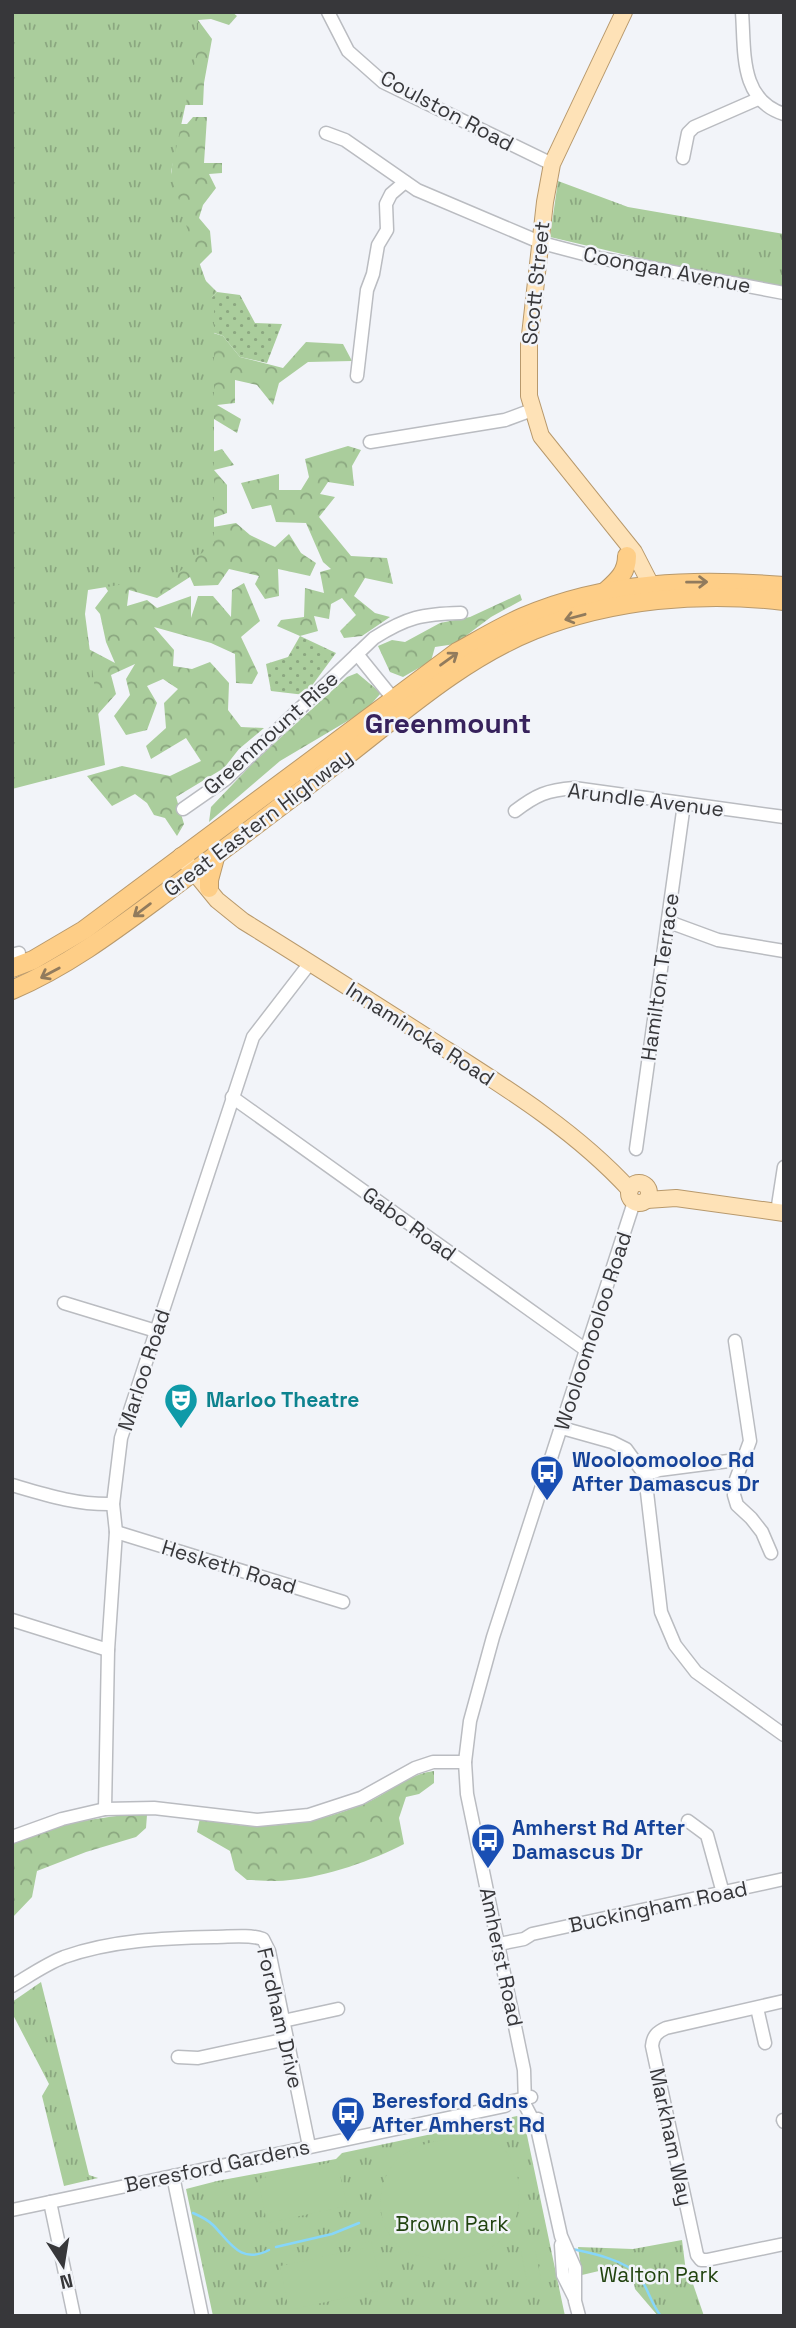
<svg xmlns="http://www.w3.org/2000/svg" width="796" height="2328" font-family="'Space Grotesk',sans-serif">
	<defs>
		<pattern id="grass-dots" width="8" height="8" patternUnits="userSpaceOnUse" patternTransform="scale(1.75)"><rect width="8" height="8" fill="#aacd9c"/><path d="M2 2h.1M6 6h.1" fill="none" stroke="#8ba780" stroke-width="1.8" stroke-linecap="round"/></pattern>
		<pattern id="forest-crowns" width="20" height="18" patternUnits="userSpaceOnUse" patternTransform="scale(1.75)"><rect width="20" height="18" fill="#aacd9c"/><path d="M2 6a3 3 0 1 1 6 0M12 15a3 3 0 1 1 6 0" fill="none" stroke="#8ba780"/></pattern>
		<pattern id="park-tufts" width="24" height="20" patternUnits="userSpaceOnUse" patternTransform="scale(1.75)"><rect width="24" height="20" fill="#aacd9c"/><path d="M3 7l-1-3M5 7V3M7 7l1-3M15 17l-1-3M17 17v-4M19 17l1-3" fill="none" stroke="#8ba780"/></pattern>
	</defs>
	<rect width="100%" height="100%" fill="#f2f4f9"/>
	<g fill="url(#grass-dots)">
		<path d="M217,292L240,295L255,323L282,324L267,363L240,357L223,336L195,326L206,304Z"/>
		<path d="M300,636L336,653L305,695L271,691L266,664L288,657Z"/>
	</g>
	<g fill="url(#forest-crowns)">
		<path d="M157,12H232L237,16L229,25L211,19L198,20L212,39L204,83L203,105H184Z"/>
		<path d="M193,117H207L204,163H222V173L209,174L216,188L203,205L199,218L210,231L212,252L198,266L205,280L217,292L206,304L178,463L222,449L234,465L214,470L227,485V513L205,521L213,527L236,523L250,535L275,547L289,534L301,553L316,563L310,576L278,569L279,596L265,599L255,584L259,576L229,569L218,585L194,586L190,577L157,598L129,590L127,606L147,600L157,608L191,596V618L198,596H213L231,617L232,590L244,583L260,621L241,637L258,673L252,684L236,683L235,654L211,643L154,627L174,650L173,666L192,669L210,662L229,683L228,710L241,727L264,728L239,749L224,768L176,797L184,824L177,836L165,818L154,815L147,803L135,794L112,806L87,776L122,766L170,776L201,761L186,738L151,759L146,746L166,728L164,703L178,689L163,679L147,686L157,703L147,730L126,735L114,716L130,695L126,679L135,664L111,675L116,694L98,714L12,540L72,588L79,644L115,663L106,642L100,614L95,608L108,591L103,583L131,517L177,124H187Z"/>
		<path d="M207,331L223,336L240,357L283,368L306,342L343,344L352,361L308,362L279,383L273,405L257,385L235,380V403L217,405L241,419L237,433L209,416Z"/>
		<path d="M348,446L361,450L352,466L354,486L328,482L320,494L335,497L319,517L351,556L387,558L393,584L365,578L354,596L375,613L390,617L362,636L344,638L340,631L356,615L342,598L331,604L329,619L314,616L318,631L300,636L277,626L281,620L304,617L305,588L324,593L320,572L331,569L323,562L306,523L276,522L271,505L252,509L241,483L279,474V490H301L309,477L305,459Z"/>
		<path d="M520,594L522,600L491,617L455,644L435,647L431,661L403,677L390,672L378,646L392,640L405,642L440,623L470,617Z"/>
		<path d="M357,673L381,693L366,710L280,761L209,822L211,807L253,763L347,677Z"/>
		<path d="M434,1771V1783L419,1794L406,1797L399,1818L404,1844C374,1860 325,1877 290,1880C276,1882 261,1880 247,1880L235,1870L230,1851L197,1832L200,1818C212,1820 225,1824 238,1825C281,1829 327,1820 366,1803C389,1793 408,1774 434,1771Z"/>
		<path d="M132,1814L147,1815L146,1828L136,1837L86,1852L37,1871L32,1897L12,1918V1845C48,1822 91,1820 132,1814Z"/>
	</g>
	<g fill="url(#park-tufts)">
		<path d="M12,12H198V47L171,172L187,228L214,304V543L174,576L88,590L85,614L105,765L12,789Z"/>
		<path d="M558,181L628,207L784,234V288L716,276L550,237Z"/>
		<path d="M41,1982L89,2175L98,2178L64,2186L42,2096L49,2084L12,2013V2002Z"/>
		<path d="M517,2116L524,2121L565,2316H213L186,2189L217,2181L336,2159L342,2153Z"/>
		<path d="M682,2240L686,2272L692,2281L704,2316H658L635,2289L633,2278L620,2266L582,2275L578,2247L633,2249Z"/>
	</g>
	<g fill="#aacd9c">
		<path d="M473,2137C483,2139 495,2141 503,2148C523,2168 525,2212 507,2234C485,2260 444,2265 413,2254C372,2240 370,2175 406,2153C426,2140 450,2139 473,2137Z"/>
		<path d="M337,2161L347,2206L267,2223L258,2179Z"/>
		<path d="M371,2241L382,2290L289,2310L280,2266L365,2248V2243Z"/>
		<path d="M535,2249L541,2280L527,2282L521,2251Z"/>
	</g>
	<g fill="none" stroke-linecap="round" stroke-linejoin="round">
		<g stroke="#86d6fa" stroke-width="2.5">
			<path d="M193,2213C200,2216 207,2219 213,2225C230,2242 240,2265 269,2250"/>
			<path d="M276,2247L332,2234L359,2223"/>
			<path d="M572,2249C591,2253 626,2260 639,2276C648,2288 651,2304 661,2316"/>
		</g>
		<g stroke="#babcc1" stroke-width="15">
			<g id="minor">
				<path d="M328,12L348,51L383,82L552,164"/>
				<path d="M742,12C745,51 739,100 784,114"/>
				<path d="M326,133L345,140L417,190L542,243L599,258L784,293"/>
				<path d="M683,158L688,133L694,127L758,99"/>
				<path d="M357,376L367,290L373,274L378,245L387,230L386,204L391,194L405,182"/>
				<path d="M370,442L505,420L532,410"/>
				<path d="M357,654L399,706"/>
				<path d="M183,809L226,779L374,638C407,617 422,614 461,613"/>
				<path d="M515,811C536,795 547,790 574,788L784,817"/>
				<path d="M669,922L718,940L784,951"/>
				<path d="M12,955L19,953"/>
				<path d="M232,1097L586,1350"/>
				<path d="M636,1149L684,804"/>
				<path d="M777,1212L784,1167"/>
				<path d="M64,1303L156,1331"/>
				<path d="M735,1341L750,1441L735,1482L734,1495L737,1505L751,1518L762,1532L771,1553"/>
				<path d="M562,1428L612,1442L626,1449L645,1475L661,1612L675,1645L696,1672L784,1735"/>
				<path d="M645,1475L659,1470L744,1459"/>
				<path d="M12,1485C46,1495 77,1505 113,1504"/>
				<path d="M116,1532L343,1602"/>
				<path d="M12,1620L108,1650"/>
				<path d="M105,1809L108,1650L116,1532L113,1504L121,1438L253,1037L310,963"/>
				<path d="M688,1821L707,1835L723,1893"/>
				<path d="M12,1837L62,1819L105,1809L154,1808L257,1820L309,1815L361,1798L415,1768L433,1762H465"/>
				<path d="M499,1944L524,1939L532,1934L784,1879"/>
				<path d="M12,1986C29,1976 46,1964 64,1957C112,1940 164,1938 214,1937C230,1937 248,1934 263,1939L269,1951L309,2146"/>
				<path d="M784,2001L666,2028C657,2032 653,2036 652,2046L697,2255L701,2260H707L784,2244"/>
				<path d="M757,2008L765,2043"/>
				<path d="M283,2021L338,2009"/>
				<path d="M178,2057L198,2058L287,2039"/>
				<path d="M538,2119L537,2128L561,2236L575,2268V2301L579,2316"/>
				<path d="M783,2120L784,2122"/>
				<path d="M537,2128L525,2105L524,2070L467,1794L465,1762L470,1721L493,1637L634,1202"/>
				<path d="M173,2176L202,2316"/>
				<path d="M50,2202L74,2316"/>
				<path d="M12,2210L505,2106L509,2102L531,2097"/>
				<path d="M561,2245L563,2275L574,2297"/>
			</g>
		</g>
		<g stroke="#b8996c" stroke-width="18">
			<g id="major">
				<path d="M624,12L552,164L545,202L529,344V396L541,436L634,552L651,585L653,598"/>
				<path d="M181,856L217,900L243,921C308,961 372,1002 436,1043C505,1087 575,1130 630,1190"/>
				<circle cx="639" cy="1193" r="10"/>
				<path d="M647,1200L676,1198L784,1213"/>
			</g>
		</g>
		<g stroke="#b8996c" stroke-width="20">
			<g id="highway">
				<path d="M605,592C617,581 627,573 627,556"/>
				<path d="M209,888V880L216,854"/>
				<path d="M12,968L33,960L84,930L457,652C479,640 500,627 523,617C606,581 696,579 784,586"/>
				<path d="M12,990C70,965 118,928 168,891C230,845 292,798 354,750C410,706 467,657 534,630C612,599 701,591 784,601"/>
			</g>
		</g>
		<use href="#minor" stroke="#fff" stroke-width="12"/>
		<use href="#major" stroke="#fee2b7" stroke-width="16"/>
		<use href="#highway" stroke="#fece87" stroke-width="18"/>
	</g>
	<defs><path id="oneway-shaft" d="M-6 0H5M1.5-3L5.5 0L1.5 3" fill="none" stroke-width="1.6" stroke-linecap="round" stroke-linejoin="round" transform="scale(1.75)"/></defs>
	<g stroke="#917b5d">
		<use href="#oneway-shaft" transform="translate(697 582) rotate(-1)"/>
		<use href="#oneway-shaft" transform="translate(575 617) rotate(165)"/>
		<use href="#oneway-shaft" transform="translate(449 659) rotate(-36)"/>
		<use href="#oneway-shaft" transform="translate(142 910) rotate(143)"/>
		<use href="#oneway-shaft" transform="translate(50 973) rotate(152)"/>
	</g>
	<defs>
		<g id="theatre-pin" transform="scale(1.75)"><path d="M0 17L-7.5 6A9.5 9.5 0 1 1 7.5 6Z" fill="#0f9aa8" stroke="#f2f4f9"/><path d="M-5-5.5Q0-4 5-5.5V0Q5 5 0 6Q-5 5-5 0ZM-3.3-2.5H-1v1.5H-3.3ZM1-2.5H3.3v1.5H1ZM-2.8 1Q0 5.5 2.8 1Z" fill="#fff"/></g>
		<g id="bus-pin" transform="scale(1.75)"><path d="M0 17L-7.5 6A9.5 9.5 0 1 1 7.5 6Z" fill="#1a4fb4" stroke="#f2f4f9"/><path d="M-5-6H5V4H4V6H2V4H-2V6H-4V4H-5ZM-3.5-4V0h7V-4ZM-3.5 1.2v1.5H-2V1.2ZM2 1.2v1.5H3.5V1.2Z" fill="#fff"/></g>
	</defs>
	<g fill-rule="evenodd">
		<use href="#theatre-pin" x="181" y="1400"/>
		<use href="#bus-pin" x="547" y="1472"/>
		<use href="#bus-pin" x="488" y="1840"/>
		<use href="#bus-pin" x="348" y="2113"/>
	</g>
	<g text-anchor="middle" stroke-width="5" stroke-linejoin="round" paint-order="stroke">
		<g font-size="21" fill="#37373a" stroke="#f2f4f9">
			<text transform="translate(447 111) rotate(28)" y="7">Coulston Road</text>
			<text transform="translate(667 270) rotate(11)" y="7">Coongan Avenue</text>
			<text transform="translate(536 283) rotate(-84)" y="7">Scott Street</text>
			<text transform="translate(271 733) rotate(-42)" y="7">Greenmount Rise</text>
			<text transform="translate(646 800) rotate(7)" y="7">Arundle Avenue</text>
			<text transform="translate(258 823) rotate(-37)" y="7">Great Eastern Highway</text>
			<text transform="translate(660 977) rotate(-82)" y="7">Hamilton Terrace</text>
			<text transform="translate(420 1034) rotate(33)" y="7">Innamincka Road</text>
			<text transform="translate(409 1224) rotate(36)" y="7">Gabo Road</text>
			<text transform="translate(593 1331) rotate(-72)" y="7">Wooloomooloo Road</text>
			<text transform="translate(144 1370) rotate(-72)" y="7">Marloo Road</text>
			<text transform="translate(229 1567) rotate(17)" y="7">Hesketh Road</text>
			<text transform="translate(658 1907) rotate(-12)" y="7">Buckingham Road</text>
			<text transform="translate(501 1957) rotate(78)" y="7">Amherst Road</text>
			<text transform="translate(280 2018) rotate(77)" y="7">Fordham Drive</text>
			<text transform="translate(671 2137) rotate(78)" y="7">Markham Way</text>
			<text transform="translate(217 2166) rotate(-12)" y="7">Beresford Gardens</text>
		</g>
		<g font-size="21" font-weight="bold" fill="#0d838f" stroke="#f2f4f9" text-anchor="start">
			<text x="206" y="1407">Marloo Theatre</text>
		</g>
		<g font-size="21" font-weight="bold" fill="#164399" stroke="#f2f4f9" text-anchor="start">
			<text x="572" y="1467">Wooloomooloo Rd<tspan x="572" dy="24">After Damascus Dr</tspan></text>
			<text x="512" y="1835">Amherst Rd After<tspan x="512" dy="24">Damascus Dr</tspan></text>
			<text x="372" y="2108">Beresford Gdns<tspan x="372" dy="24">After Amherst Rd</tspan></text>
		</g>
		<g font-size="21" fill="#21430f" stroke="#f2f4f9">
			<text x="452" y="2231">Brown Park</text>
			<text x="659" y="2282">Walton Park</text>
		</g>
		<g font-size="28" font-weight="bold" fill="#37225c" stroke="#f2f4f9">
			<text x="448" y="733">Greenmount</text>
		</g>
	</g>
	<rect width="796" height="2328" fill="none" stroke="#37373a" stroke-width="28"/>
	<g transform="translate(63 2265) rotate(168)" stroke="#f2f4f9" stroke-width="5" paint-order="stroke">
	<path d="M0-5L12 26L0 18L-12 26Z" fill="#37373a"/>
	<text y="-10" font-size="19" font-weight="bold" text-anchor="middle" fill="#37373a">N</text>
	</g>
</svg>
